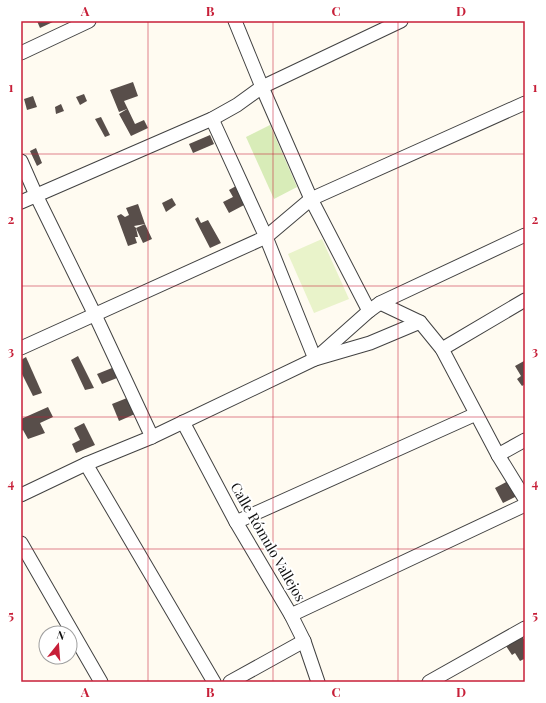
<svg xmlns="http://www.w3.org/2000/svg" width="546" height="703" font-family="'Playfair Display',serif">
	<rect width="100%" height="100%" fill="#fffbf1"/>
	<path fill="#d8ecb8" d="M270,125L297,187L274,199L246,137Z"/>
	<path fill="#e9f3ca" d="M322,239L349,299L314,313L288,254Z"/>
	<g fill="#584e4a">
		<path d="M37,21H55L40,28Z"/>
		<path d="M133,82L138,96L124,101L135,124L144,120L148,128L131,136L119,114L127,109L119,112L110,90Z"/>
		<path d="M84,94L87,101L80,105L76,97Z"/>
		<path d="M33,96L37,107L27,110L24,99Z"/>
		<path d="M61,104L64,111L56,114L55,107Z"/>
		<path d="M101,117L110,135L105,137L95,119Z"/>
		<path d="M210,135L214,144L193,153L189,144Z"/>
		<path d="M36,148L42,163L37,166L30,151Z"/>
		<path d="M236,186L246,204L229,213L223,202L233,197L229,190Z"/>
		<path d="M172,198L176,205L166,212L162,203Z"/>
		<path d="M138,204L145,224L134,226L136,228L138,237H135L137,243L128,246L117,216L121,214L125,217L129,215L126,208Z"/>
		<path d="M198,217L201,223L208,220L221,243L210,248L195,219Z"/>
		<path d="M145,224L152,239L143,243L136,228Z"/>
		<path d="M78,356L94,388L85,390L71,360Z"/>
		<path d="M26,357L42,393L33,396L21,372V360Z"/>
		<path d="M524,361L525,363V384L522,386L517,379L521,376L515,366Z"/>
		<path d="M112,368L117,378L102,384L97,374Z"/>
		<path d="M127,398L135,414L119,421L112,404Z"/>
		<path d="M48,407L53,417L40,423L45,433L28,439L23,430L21,431V419Z"/>
		<path d="M84,423L95,445L76,453L72,444L80,440L74,428Z"/>
		<path d="M510,480L519,495L503,503L495,488Z"/>
		<path d="M522,636L525,641V661L524,659L520,661L515,653L512,655L506,646Z"/>
	</g>
	<g fill="none" stroke-linecap="round" stroke-linejoin="round">
		<g stroke="#424242" stroke-width="15">
			<g id="street">
				<path d="M235,21L262,87L311,199L369,311"/>
				<path d="M21,53L89,21"/>
				<path d="M212,119L266,237L315,359L370,343L420,322"/>
				<path d="M21,161L36,195L95,315L152,437"/>
				<path d="M21,202L212,119L237,105L262,87L401,21"/>
				<path d="M380,303L420,322L442,349L498,455L525,499"/>
				<path d="M21,348L266,237L311,199L525,103"/>
				<path d="M442,349L525,300"/>
				<path d="M183,422L236,522L291,615L304,641L318,682"/>
				<path d="M498,455L525,440"/>
				<path d="M86,464L214,682"/>
				<path d="M21,495L86,464L152,437L315,359L369,311L380,303L525,235"/>
				<path d="M236,522L476,414"/>
				<path d="M21,543L101,682"/>
				<path d="M291,615L525,505"/>
				<path d="M230,682L304,641"/>
				<path d="M429,682L525,628"/>
			</g>
		</g>
		<use href="#street" stroke="#fff" stroke-width="13"/>
	</g>
	<path fill="none" stroke="#c71f38" stroke-width="1" stroke-opacity="0.55" d="M148,21V682M273,21V682M398,21V682M21,154H525M21,286H525M21,417H525M21,549H525"/>
	<g text-anchor="middle" stroke-width="4" stroke-linejoin="round" paint-order="stroke">
		<g font-size="14" fill="#0f0f0f" stroke="#fff">
			<text transform="translate(268 542) rotate(60)" y="5">Calle Rómulo Vallejos</text>
		</g>
	</g>
	<rect width="546" height="703" fill="none" stroke="#ffffff" stroke-width="44"/>
	<g transform="translate(58 645) rotate(17)"><circle r="19" fill="#ffffff" stroke="#9f9f9f"/>
	<path d="M0-3L7 15L0 10L-7 15Z" fill="#c71f38"/>
	<text y="-6" font-size="11" font-weight="bold" text-anchor="middle" fill="#0f0f0f">N</text>
	</g>
	<rect x="22" y="22" width="502" height="659" fill="none" stroke="#c71f38" stroke-width="1.5"/>
	<g font-size="13" text-anchor="middle" font-weight="bold" fill="#c71f38">
		<text x="85" y="16">A</text>
		<text x="210" y="16">B</text>
		<text x="336" y="16">C</text>
		<text x="461" y="16">D</text>
		<text x="11" y="92">1</text>
		<text x="535" y="92">1</text>
		<text x="11" y="224">2</text>
		<text x="535" y="224">2</text>
		<text x="11" y="356">3</text>
		<text x="535" y="356">3</text>
		<text x="11" y="488">4</text>
		<text x="535" y="488">4</text>
		<text x="11" y="620">5</text>
		<text x="535" y="620">5</text>
		<text x="85" y="697">A</text>
		<text x="210" y="697">B</text>
		<text x="336" y="697">C</text>
		<text x="461" y="697">D</text>
	</g>
</svg>
